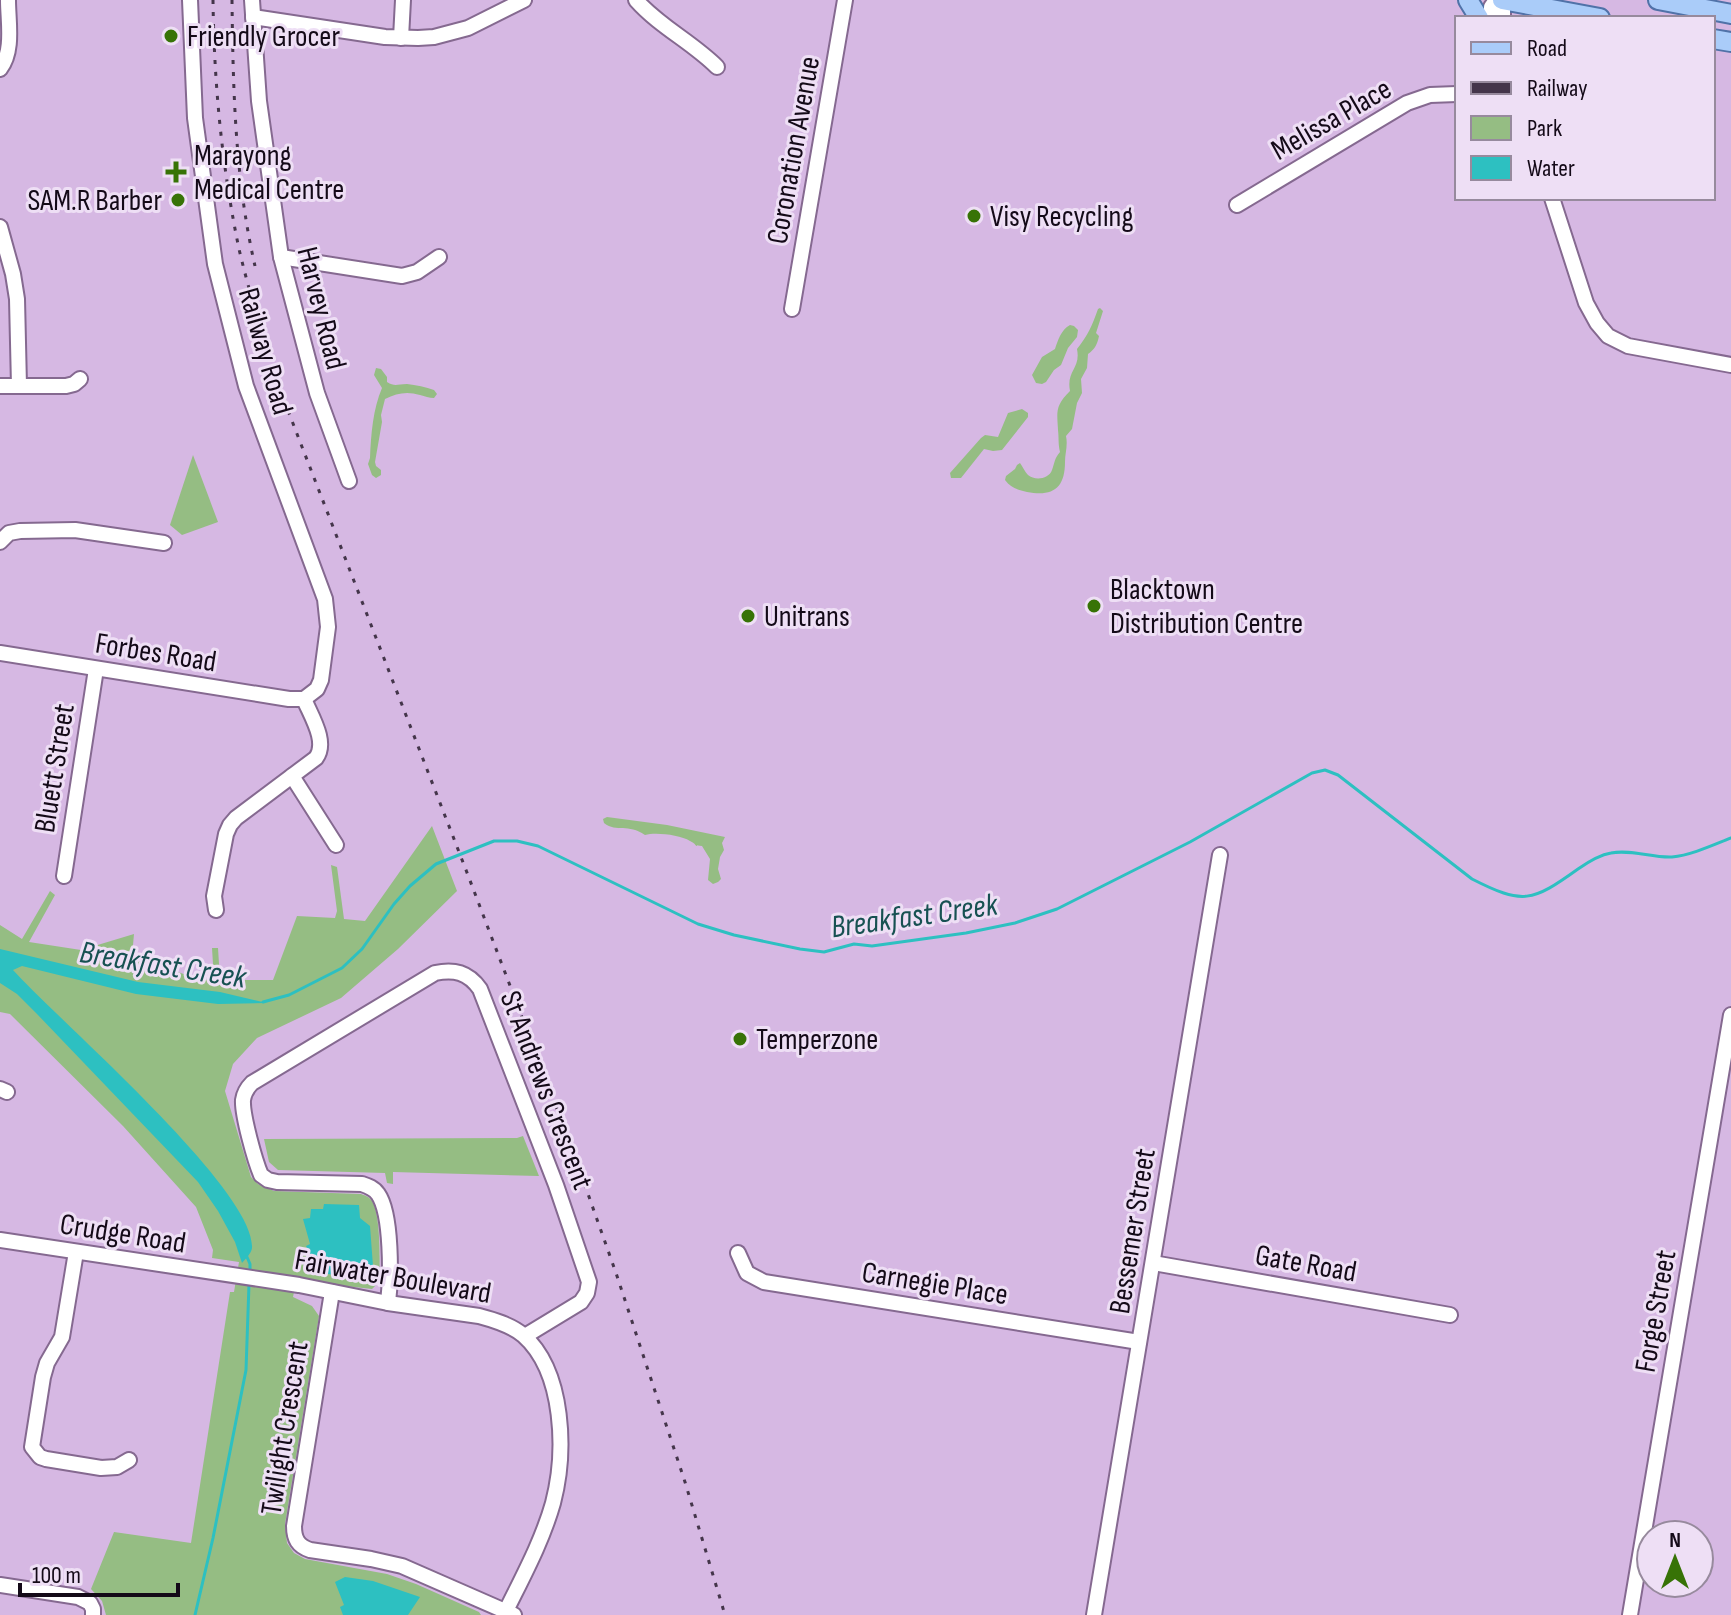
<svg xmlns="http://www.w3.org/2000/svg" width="1731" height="1615" font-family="'Sofia Sans Condensed',sans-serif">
	<rect width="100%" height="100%" fill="#d6b8e3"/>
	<g fill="#95bd83">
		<path d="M1100,308L1103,311L1096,333L1099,336C1097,345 1095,349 1088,354L1087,368L1081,379L1082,393L1077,403L1072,429L1066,436C1068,446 1065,453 1065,462C1065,488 1053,497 1027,492C1018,490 1011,488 1005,480L1006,476L1015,469L1017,465L1020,463C1023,467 1025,472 1028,475C1035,481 1049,479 1052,470C1055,462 1054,459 1060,452C1058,444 1059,438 1058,430C1057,411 1055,406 1070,391C1066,370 1081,369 1077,349C1088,335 1092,326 1098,309Z"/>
		<path d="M1070,325L1074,326L1078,330L1077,337L1068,348L1061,365L1054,370L1046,382L1042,384L1036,383L1032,375L1042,357L1055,349C1058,340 1061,330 1070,325Z"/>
		<path d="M376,368L381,369L387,377V382C395,387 397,384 407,384C416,385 426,387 434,390L437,394L434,398C429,398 425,396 420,395C407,391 397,393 385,399L381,415L382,422L375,462L376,466L381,470V475L376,478L372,475L368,464L370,458C371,434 373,409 382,388L374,375Z"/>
		<path d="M1022,409L1028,413V417L1002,450L993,451L984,449L961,478H951L950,473L981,438L985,435L998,437L1008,413Z"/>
		<path d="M193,455L218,522L182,535L170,525Z"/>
		<path d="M607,817L667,825L725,837L722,843L724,850L720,857L718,869L721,879L718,882L713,884L708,880L710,859L702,846C689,844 701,847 690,841C680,835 656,832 645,835C628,823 617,833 604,823L603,819Z"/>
		<path d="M432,826L457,891L398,949L341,998L257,1038L233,1064L225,1091L251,1177L258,1184L274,1191L361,1194C366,1196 368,1196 372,1201C381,1215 380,1265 379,1282L372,1289L345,1286L297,1277L293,1297L312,1306L319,1316L285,1524L287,1543L294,1553L305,1559L387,1574L416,1584L479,1612L481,1615H106L102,1601L91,1589L114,1532L191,1543L230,1292H234L239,1262L212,1258L213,1250L196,1207L123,1126L10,1014L0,1012V925L22,939L50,891L55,895L29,942L81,950L134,934L132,956L198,979L214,980L212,948H218L220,980H273L297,916L335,918L337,911L331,865L337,867L344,919L365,921Z"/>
		<path d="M523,1136L539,1176L393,1172V1184L387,1183L385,1173L278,1170L269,1162L264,1139L517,1138Z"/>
	</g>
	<g fill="#2dc0c1">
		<path d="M0,949L138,982L220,992L267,1003L218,1004L136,994L22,966L13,970C57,1019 256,1190 252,1248C251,1254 246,1258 242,1263L235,1242L218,1211L198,1182L37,1014L17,994L0,983Z"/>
		<path d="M324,1204L359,1205L360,1218L370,1226L373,1266L371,1272L360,1280L318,1272L315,1258H312L306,1246L310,1244L303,1219L310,1218L311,1209H323Z"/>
		<path d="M345,1577L373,1581L420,1597L408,1615H343L340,1607L344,1605L335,1582Z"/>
	</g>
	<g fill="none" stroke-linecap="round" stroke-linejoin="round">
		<g stroke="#2dc0c1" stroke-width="3">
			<path d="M263,1002L289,995L342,968L362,949L394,904L410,886L436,864L494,841H517L538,846L698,924L734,935L800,949L824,952L854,944L872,946L966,933L1015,923L1057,909L1190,842L1312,773L1325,770L1338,775L1472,879C1523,905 1532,902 1578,869C1588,862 1599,855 1611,853C1631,849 1652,858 1672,857C1692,855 1713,845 1731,838"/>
			<path d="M247,1257L250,1264V1272"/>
			<path d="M195,1615L213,1538L246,1370L249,1284"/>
		</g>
		<g stroke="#856990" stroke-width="18">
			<g id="minor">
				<path d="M190,0L195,118L215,264L246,386L325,599L328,627L321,680L317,689L304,699"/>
				<path d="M252,0L259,101L281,257L317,393L349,481"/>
				<path d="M636,0C660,27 692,42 717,67"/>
				<path d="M1498,0L1503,8V18"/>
				<path d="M253,17L385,37L418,38L434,37L468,28L524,0"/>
				<path d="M1491,18V7L1496,0"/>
				<path d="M401,38L403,0"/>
				<path d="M0,69C14,51 8,22 8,0"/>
				<path d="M1552,198L1586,303L1597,323L1608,336L1628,346L1731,365"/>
				<path d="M1237,205L1407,103L1430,95L1457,94"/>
				<path d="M0,227L13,274L17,299L19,386"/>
				<path d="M281,257L402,276L417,272L439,257"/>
				<path d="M792,309L845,0"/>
				<path d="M0,386H66L74,384L80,379"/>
				<path d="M0,542L9,533L20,531L75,530L164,543"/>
				<path d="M0,653L289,699H304"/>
				<path d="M292,776L336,845"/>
				<path d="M64,876L96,669"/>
				<path d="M216,910L214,896L226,834L230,825L236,818L316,758C328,742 311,716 304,699"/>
				<path d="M0,1089L7,1092"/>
				<path d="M0,1240L299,1285L388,1303L479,1316C494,1320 511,1325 523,1335C565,1372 566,1453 553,1503C542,1542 522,1578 504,1615"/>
				<path d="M76,1252L62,1337L47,1363L43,1377L32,1447L40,1457L46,1459L101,1468L117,1467L129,1460"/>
				<path d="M738,1253L747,1273L764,1282L1139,1342"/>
				<path d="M1153,1263L1450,1315"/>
				<path d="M332,1292L294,1526C294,1539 298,1546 310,1550L371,1559L402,1566L514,1615"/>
				<path d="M388,1303C391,1278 392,1214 378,1194C374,1188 368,1186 362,1184L277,1182L268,1180L261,1175C255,1161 242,1115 243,1100C244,1093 247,1088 252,1083L435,973C454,969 468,972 480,989L556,1185L589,1282L587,1293L581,1302L525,1336"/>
				<path d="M0,1585L78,1597L90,1603L93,1609V1615"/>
				<path d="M1094,1615L1220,855"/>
				<path d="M1630,1615L1731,1015"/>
			</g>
		</g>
		<g stroke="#5072a8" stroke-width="22">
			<g id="major">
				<path d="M1468,0L1479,18"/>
				<path d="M1502,0L1600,18"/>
				<path d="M1658,0L1731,14"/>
				<path d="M1713,39L1731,42"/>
			</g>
		</g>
		<use href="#minor" stroke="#fff" stroke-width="14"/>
		<use href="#major" stroke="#aaccf9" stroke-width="18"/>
		<g stroke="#44354a" stroke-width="3" stroke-dasharray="4 8" stroke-linecap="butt">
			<path d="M213,0C214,84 222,167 239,249C250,296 265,343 280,390L466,870L571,1146L616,1273L685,1482L725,1615"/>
			<path d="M232,0C233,89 235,179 255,266"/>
		</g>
	</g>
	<g fill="#377306" stroke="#eedff5" stroke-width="3">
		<circle cx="171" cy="36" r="8"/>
		<path d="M172 160h8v8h8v8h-8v8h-8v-8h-8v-8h8z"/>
		<circle cx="178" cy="200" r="8"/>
		<circle cx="974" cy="216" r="8"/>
		<circle cx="1094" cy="606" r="8"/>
		<circle cx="748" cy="616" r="8"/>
		<circle cx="740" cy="1039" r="8"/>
	</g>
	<g text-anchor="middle" stroke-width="6" stroke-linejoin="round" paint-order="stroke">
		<g font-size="30" fill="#140a18" stroke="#eedff5" text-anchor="start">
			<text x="187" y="46">Friendly Grocer</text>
			<text x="194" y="165">Marayong<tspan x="194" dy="34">Medical Centre</tspan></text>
			<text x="162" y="210" text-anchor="end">SAM.R Barber</text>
			<text x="990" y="226">Visy Recycling</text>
			<text x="1110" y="599">Blacktown<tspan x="1110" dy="34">Distribution Centre</tspan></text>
			<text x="764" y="626">Unitrans</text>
			<text x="756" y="1049">Temperzone</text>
		</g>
		<g font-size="30" fill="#140a18" stroke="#eedff5">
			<text transform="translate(1331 119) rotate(-30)" y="10">Melissa Place</text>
			<text transform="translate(793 150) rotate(-80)" y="10">Coronation Avenue</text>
			<text transform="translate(322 308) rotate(76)" y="10">Harvey Road</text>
			<text transform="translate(266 351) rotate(74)" y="10">Railway Road</text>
			<text transform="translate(156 652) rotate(9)" y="10">Forbes Road</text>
			<text transform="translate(54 768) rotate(-81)" y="10">Bluett Street</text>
			<text transform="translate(547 1090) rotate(69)" y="10">St Andrews Crescent</text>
			<text transform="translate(1132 1231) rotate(-81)" y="10">Bessemer Street</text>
			<text transform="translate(123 1233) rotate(9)" y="10">Crudge Road</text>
			<text transform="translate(1306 1263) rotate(10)" y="10">Gate Road</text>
			<text transform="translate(393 1276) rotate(10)" y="10">Fairwater Boulevard</text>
			<text transform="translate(935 1283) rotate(9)" y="10">Carnegie Place</text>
			<text transform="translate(1655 1311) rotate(-80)" y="10">Forge Street</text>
			<text transform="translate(284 1428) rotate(-81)" y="10">Twilight Crescent</text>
		</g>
		<g font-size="32" font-style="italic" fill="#175152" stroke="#eedff5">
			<text transform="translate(914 915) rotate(-8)" y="11">Breakfast Creek</text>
			<text transform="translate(163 964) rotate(9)" y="11">Breakfast Creek</text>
		</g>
	</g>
	<rect x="1455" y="16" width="260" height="184" fill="#eedff5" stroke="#978a9d" stroke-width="2"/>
	<rect x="1471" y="42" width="40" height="12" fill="#aaccf9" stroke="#978a9d" stroke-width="2"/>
	<text x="1527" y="56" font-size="24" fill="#140a18">Road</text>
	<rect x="1471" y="82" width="40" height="12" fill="#44354a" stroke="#978a9d" stroke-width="2"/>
	<text x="1527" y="96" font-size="24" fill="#140a18">Railway</text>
	<rect x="1471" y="116" width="40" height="24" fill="#95bd83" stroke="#978a9d" stroke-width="2"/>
	<text x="1527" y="136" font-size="24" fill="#140a18">Park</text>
	<rect x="1471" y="156" width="40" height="24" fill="#2dc0c1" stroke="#978a9d" stroke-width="2"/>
	<text x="1527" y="176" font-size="24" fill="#140a18">Water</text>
	<g transform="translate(1675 1559)"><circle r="38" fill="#eedff5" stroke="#978a9d" stroke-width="2"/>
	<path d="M0-6L14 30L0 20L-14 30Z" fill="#377306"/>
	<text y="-12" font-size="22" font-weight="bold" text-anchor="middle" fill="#140a18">N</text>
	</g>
	<path d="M20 1583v12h158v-12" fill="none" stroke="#140a18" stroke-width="4"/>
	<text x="32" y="1583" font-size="24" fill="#140a18" stroke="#eedff5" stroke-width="6" paint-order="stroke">100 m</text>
</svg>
